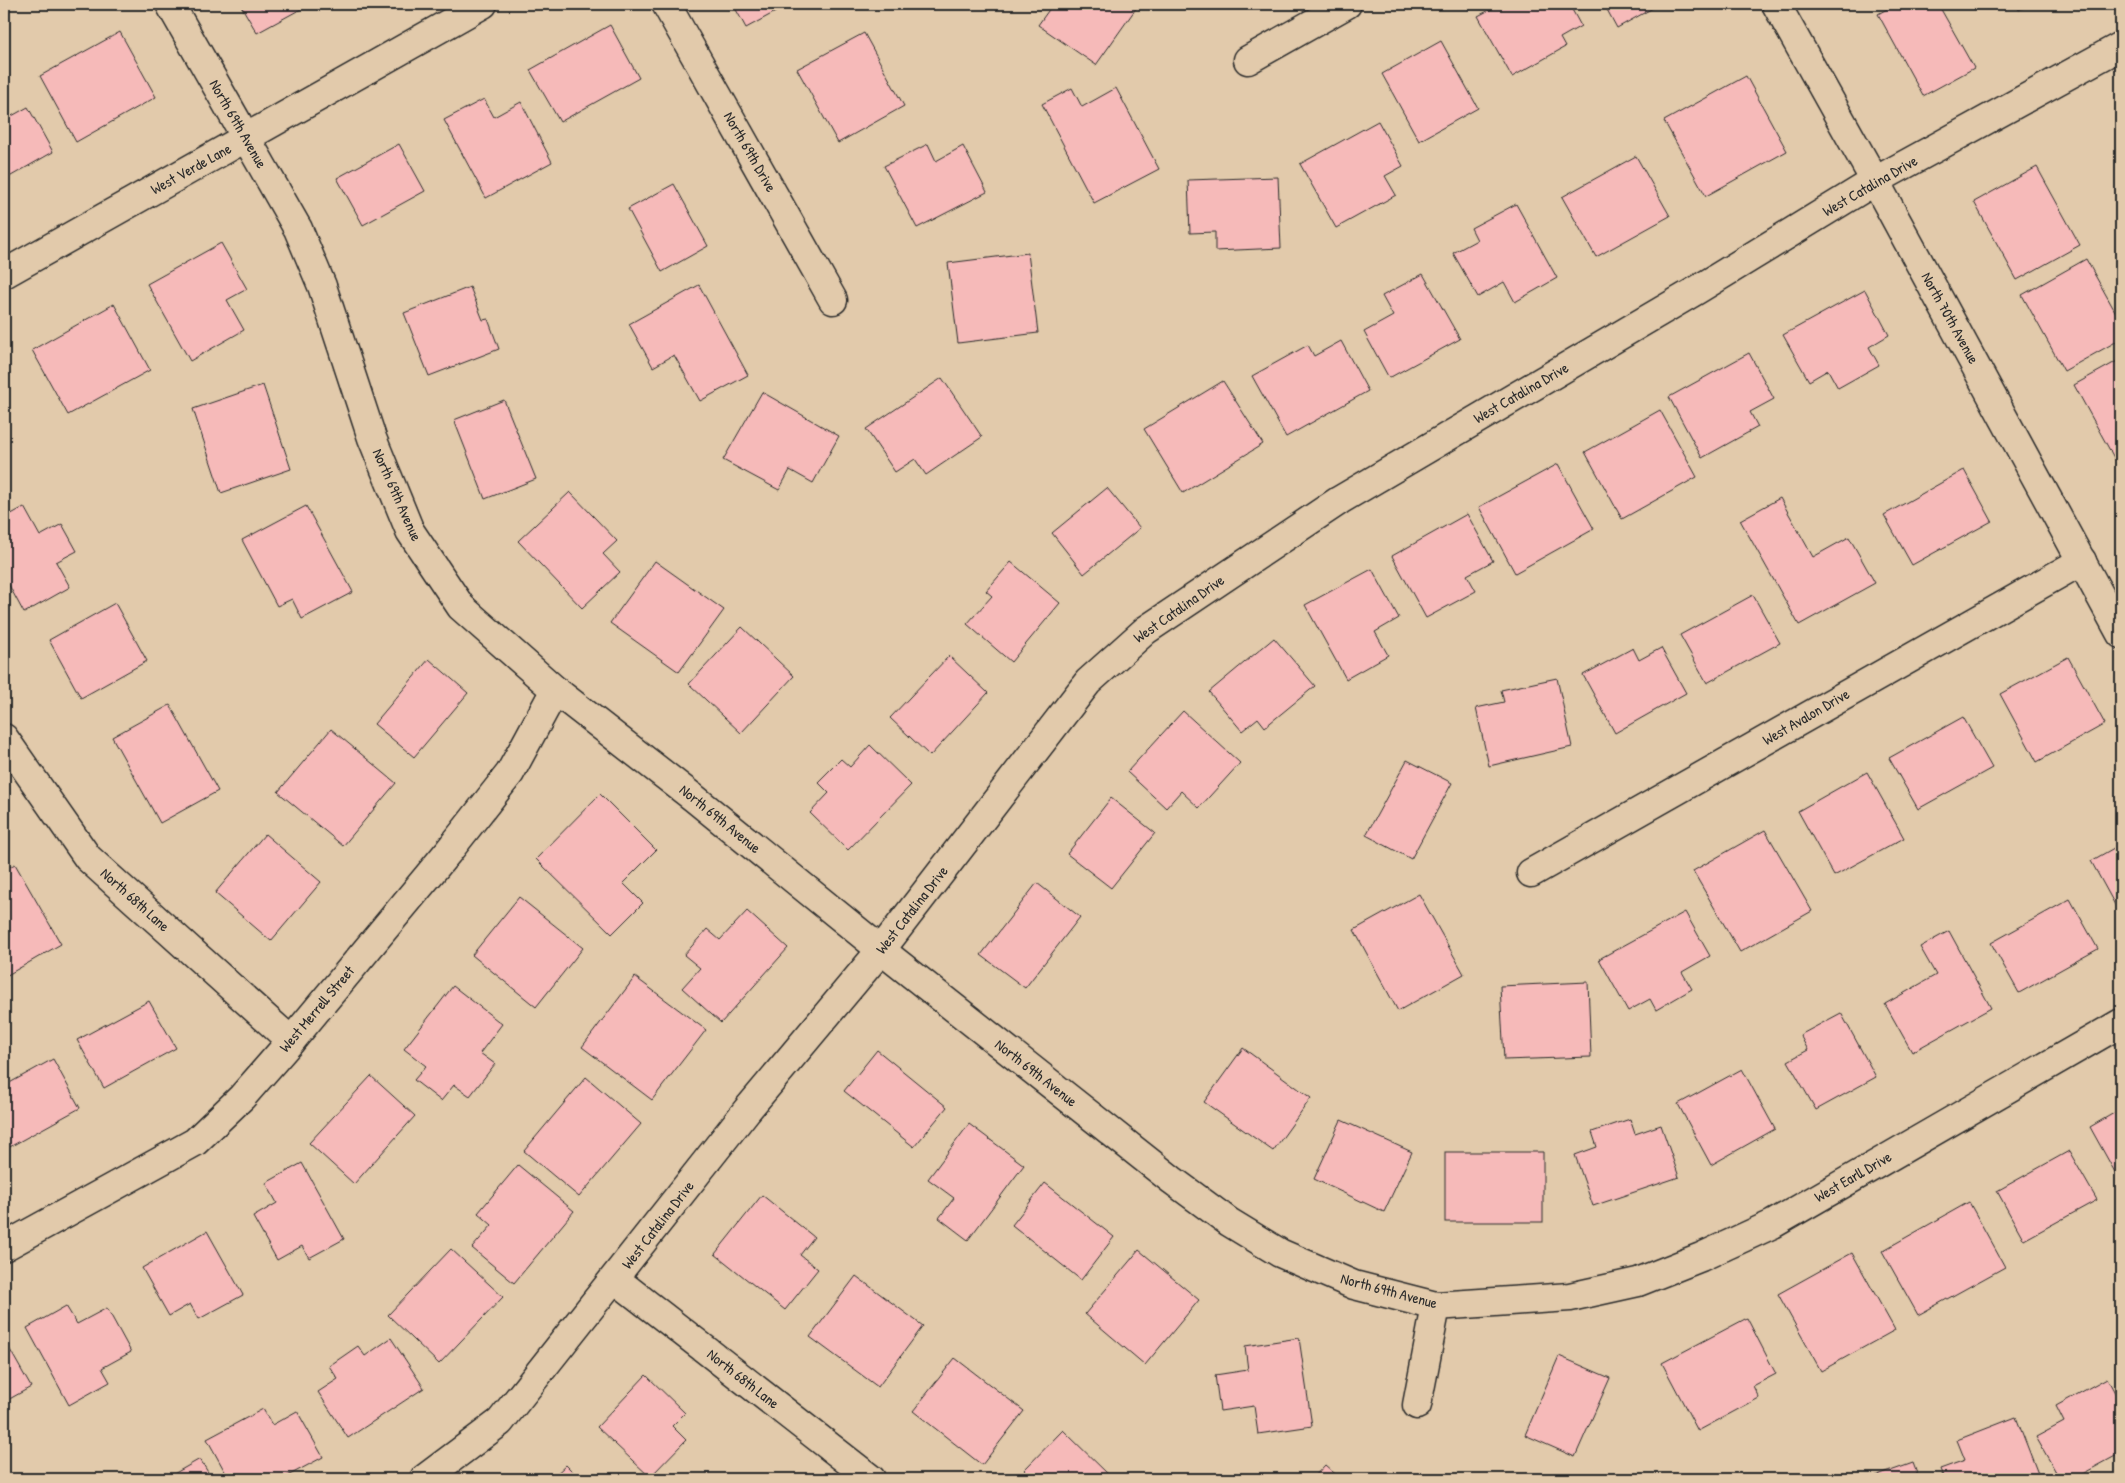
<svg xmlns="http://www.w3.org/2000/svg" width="2125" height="1483" font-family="'Patrick Hand',sans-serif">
	<rect width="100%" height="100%" fill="#e2caab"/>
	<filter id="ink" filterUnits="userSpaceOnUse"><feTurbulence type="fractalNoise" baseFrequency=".02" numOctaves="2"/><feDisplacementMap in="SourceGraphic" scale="10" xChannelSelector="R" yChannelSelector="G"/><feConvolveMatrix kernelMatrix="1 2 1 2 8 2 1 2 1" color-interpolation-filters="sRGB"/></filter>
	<g filter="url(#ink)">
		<g fill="#f6bab9" stroke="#2b2b2b">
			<path d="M240,4H310L257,33Z"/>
			<path d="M733,4H790L746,28Z"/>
			<path d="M1053,4H1139L1096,65L1038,25Z"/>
			<path d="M1501,4H1569L1581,26L1560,38L1565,47L1512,77L1478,16Z"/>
			<path d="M1604,4H1660L1617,28Z"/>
			<path d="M1896,4H1938L1974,68L1923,96L1878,14Z"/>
			<path d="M2016,4H2030L2019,10Z"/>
			<path d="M610,25L639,78L560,122L530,70Z"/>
			<path d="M120,32L156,97L76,142L40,76Z"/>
			<path d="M864,33L904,106L838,143L797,69Z"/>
			<path d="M1441,41L1478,108L1419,141L1382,74Z"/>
			<path d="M1746,76L1787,151L1706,196L1664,121Z"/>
			<path d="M1072,88L1082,107L1116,88L1159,169L1094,203L1042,104Z"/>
			<path d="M484,99L494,117L521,102L552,162L486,198L444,120Z"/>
			<path d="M4,105L10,117L28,107L53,152L4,180Z"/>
			<path d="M1378,121L1403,166L1385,176L1396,195L1336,228L1300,164Z"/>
			<path d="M399,144L425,191L363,225L337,178Z"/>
			<path d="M928,144L936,161L963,146L987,192L917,228L884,166Z"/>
			<path d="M1636,156L1670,216L1596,257L1562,197Z"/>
			<path d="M2037,167L2080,245L2017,280L1974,202Z"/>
			<path d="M1278,177L1281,248L1215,251V232L1190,233L1188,180Z"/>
			<path d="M674,184L708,246L662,272L628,209Z"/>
			<path d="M1516,204L1557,278L1515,302L1504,282L1478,297L1453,253L1477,240L1471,228Z"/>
			<path d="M221,243L247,289L227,300L244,330L190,361L147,284Z"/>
			<path d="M1028,253L1038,333L958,343L948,263Z"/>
			<path d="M2086,259L2121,322V339L2064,371L2022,295Z"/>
			<path d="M1423,274L1460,339L1389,378L1364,332L1393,316L1382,296Z"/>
			<path d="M699,285L748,375L700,401L674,355L653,367L629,324Z"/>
			<path d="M470,287L483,320L488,319L499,349L429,376L404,313Z"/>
			<path d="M1865,290L1889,335L1869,347L1879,365L1838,388L1828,370L1809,381L1783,335Z"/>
			<path d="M114,304L150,370L68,415L32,350Z"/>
			<path d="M1341,341L1368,391L1286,437L1252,376L1308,345L1314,356Z"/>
			<path d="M1749,353L1774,399L1750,412L1758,427L1702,458L1669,397Z"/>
			<path d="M2121,359V464L2118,465L2074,385Z"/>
			<path d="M942,378L982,437L926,475L915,459L895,472L866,429Z"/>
			<path d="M1223,381L1263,444L1183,493L1144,429Z"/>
			<path d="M263,385L291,469L221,493L193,409Z"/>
			<path d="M762,392L839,436L813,483L790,470L779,490L723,460Z"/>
			<path d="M504,400L536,479L485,499L454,420Z"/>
			<path d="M1660,410L1697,477L1622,519L1585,452Z"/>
			<path d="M1558,464L1594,529L1515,573L1479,507Z"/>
			<path d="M1964,470L1992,521L1912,565L1884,515Z"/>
			<path d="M1107,488L1140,528L1084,574L1052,533Z"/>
			<path d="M570,492L617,541L603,554L620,572L582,608L518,541Z"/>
			<path d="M1780,498L1813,557L1849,537L1875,583L1799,625L1740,520Z"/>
			<path d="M306,506L353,592L302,619L292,599L277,606L242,540Z"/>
			<path d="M24,507L40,536L62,524L77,551L56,562L70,587L24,613L4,576V518Z"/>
			<path d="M1467,514L1493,561L1467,575L1476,591L1426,618L1392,556Z"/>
			<path d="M655,561L724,610L679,672L610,623Z"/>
			<path d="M1011,562L1060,603L1011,662L967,624L992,596L986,591Z"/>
			<path d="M1372,569L1399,618L1375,632L1388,655L1346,679L1305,605Z"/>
			<path d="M1753,595L1780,643L1707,683L1680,635Z"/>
			<path d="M115,603L147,661L81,698L49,640Z"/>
			<path d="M742,627L794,676L741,733L689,684Z"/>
			<path d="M1274,638L1315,686L1265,727L1258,718L1242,731L1209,692Z"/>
			<path d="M1633,648L1639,660L1661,648L1686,693L1615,733L1583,675Z"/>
			<path d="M949,656L988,693L930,756L890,718Z"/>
			<path d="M2068,657L2105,724L2037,762L2000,694Z"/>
			<path d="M429,659L468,693L414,757L374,724Z"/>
			<path d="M1557,678L1572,747L1489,766L1476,708L1504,702L1501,690Z"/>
			<path d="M170,705L218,791L160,823L112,737Z"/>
			<path d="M1183,711L1240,763L1199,808L1181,791L1166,808L1127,772Z"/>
			<path d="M1963,717L1992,768L1918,809L1889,758Z"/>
			<path d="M331,729L396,783L343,846L278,792Z"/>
			<path d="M870,745L911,785L848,850L810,813L829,793L818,782L841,759L850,767Z"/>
			<path d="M1407,760L1452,783L1411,859L1366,835Z"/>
			<path d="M1867,772L1904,838L1834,876L1798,811Z"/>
			<path d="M600,794L656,850L623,883L643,903L612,934L536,859Z"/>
			<path d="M1111,798L1155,833L1111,888L1067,854Z"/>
			<path d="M1765,830L1812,911L1740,952L1693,871Z"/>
			<path d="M265,834L321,882L271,941L215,893Z"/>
			<path d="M2121,844V916L2091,861Z"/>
			<path d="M15,864L61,944L4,977V870Z"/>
			<path d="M1037,883L1080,917L1025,988L981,955Z"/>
			<path d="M1419,894L1464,974L1398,1011L1354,930Z"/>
			<path d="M519,897L583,948L536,1007L472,955Z"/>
			<path d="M2070,899L2098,949L2019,993L1991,943Z"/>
			<path d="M747,911L788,948L721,1023L682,988L700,968L684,955L707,929L720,940Z"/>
			<path d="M1685,912L1710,956L1682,972L1692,989L1656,1010L1650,999L1628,1011L1599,959Z"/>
			<path d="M1949,931L1991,1008L1912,1052L1885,1004L1936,975L1920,947Z"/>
			<path d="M635,977L706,1030L652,1100L582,1047Z"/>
			<path d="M1588,982L1591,1057L1504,1060L1500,986Z"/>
			<path d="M453,986L502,1024L480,1053L495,1064L470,1096L454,1085L441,1101L414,1080L426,1066L404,1049Z"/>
			<path d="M149,1001L176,1048L104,1088L77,1040Z"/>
			<path d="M1841,1013L1876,1077L1816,1110L1788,1061L1808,1050L1800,1035Z"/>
			<path d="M1243,1048L1311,1098L1273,1151L1204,1102Z"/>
			<path d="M877,1050L947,1107L914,1147L844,1091Z"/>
			<path d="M53,1059L80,1108L6,1149L4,1144V1086Z"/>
			<path d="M1742,1069L1775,1129L1711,1165L1678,1104Z"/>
			<path d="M371,1076L415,1116L354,1184L309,1143Z"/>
			<path d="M586,1077L641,1124L579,1197L524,1151Z"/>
			<path d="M2121,1109V1183L2090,1127Z"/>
			<path d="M1630,1119L1635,1134L1661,1125L1679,1177L1593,1206L1575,1155L1597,1147L1592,1132Z"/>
			<path d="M1341,1120L1412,1152L1384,1212L1314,1179Z"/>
			<path d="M969,1124L1024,1165L968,1240L939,1218L954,1198L928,1179Z"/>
			<path d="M2069,1151L2097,1200L2024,1240L1997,1191Z"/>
			<rect x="1445" y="1152" width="98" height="70"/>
			<path d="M302,1163L344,1239L309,1258L302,1246L277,1260L253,1217L277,1203L266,1183Z"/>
			<path d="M518,1165L574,1211L514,1283L472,1248L492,1225L478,1213Z"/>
			<path d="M1045,1183L1114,1237L1081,1280L1012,1225Z"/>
			<path d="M762,1195L814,1237L800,1255L818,1269L785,1310L715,1254Z"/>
			<path d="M1969,1202L2005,1267L1918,1315L1882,1251Z"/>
			<path d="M207,1231L243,1295L199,1319L190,1304L169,1316L142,1268Z"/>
			<path d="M451,1249L503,1297L439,1364L388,1315Z"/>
			<path d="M1139,1250L1199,1300L1145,1365L1085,1314Z"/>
			<path d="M1852,1253L1895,1330L1821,1371L1778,1294Z"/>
			<path d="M856,1276L923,1326L878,1387L810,1337Z"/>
			<path d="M66,1306L77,1324L107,1308L131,1352L102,1368L110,1382L69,1405L27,1328Z"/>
			<path d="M1747,1318L1776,1374L1753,1386L1759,1398L1698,1431L1662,1363Z"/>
			<path d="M391,1338L424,1388L348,1438L318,1392L338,1379L329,1366L358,1346L365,1356Z"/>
			<path d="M1299,1338L1312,1426L1258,1434L1254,1406L1220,1411L1215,1375L1248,1370L1245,1346Z"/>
			<path d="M5,1341L31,1387L4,1402V1342Z"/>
			<path d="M1559,1356L1610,1378L1575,1457L1525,1435Z"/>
			<path d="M955,1358L1024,1411L982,1465L913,1411Z"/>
			<path d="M646,1375L685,1413L672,1426L686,1440L650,1477L597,1427Z"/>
			<path d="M2107,1378L2121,1404V1453L2073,1479H2060L2036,1437L2064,1422L2056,1406Z"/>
			<path d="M263,1409L272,1425L297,1411L323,1457L282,1479H229L207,1439Z"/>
			<path d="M2016,1417L2040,1479H1944L1940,1469L1965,1460L1957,1440Z"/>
			<path d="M1063,1430L1113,1479H1034L1024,1470Z"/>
			<path d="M200,1459L212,1479H165Z"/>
			<path d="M1913,1463L1919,1479H1868Z"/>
			<path d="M566,1465L580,1479H551Z"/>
			<path d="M1325,1465L1341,1479H1312Z"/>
		</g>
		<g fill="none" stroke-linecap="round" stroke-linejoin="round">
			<g stroke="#2b2b2b" stroke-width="31">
				<g id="minor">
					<path d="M170,4L298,229L322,286L372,438L410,531L461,607L555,690L694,798L881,950L1172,1180L1229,1222L1280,1253L1354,1285L1436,1306L1570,1297L1638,1282L1701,1257L1773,1224L2121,1023"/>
					<path d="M666,4L833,300"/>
					<path d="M1776,4L1875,181L2121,634"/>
					<path d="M1248,60L1347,4"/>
					<path d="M4,274L483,4"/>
					<path d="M4,738L88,858L291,1041"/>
					<path d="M1531,873L2082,561"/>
					<path d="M4,1247L195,1142L242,1097L291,1041L448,852L510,773L555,690"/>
					<path d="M615,1279L871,1479"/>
					<path d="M1417,1405L1436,1306"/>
					<path d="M424,1479L500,1422L747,1110L881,950L1088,682L1146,630L1340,500L1697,290L1875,181L2121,46"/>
				</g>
			</g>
			<use href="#minor" stroke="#e2caab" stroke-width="28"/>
		</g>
	</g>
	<g text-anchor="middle" stroke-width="4.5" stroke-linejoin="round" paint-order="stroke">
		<g font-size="15" fill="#2b2b2b" stroke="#e2caab">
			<text transform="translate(238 124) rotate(60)" y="5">North 69th Avenue</text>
			<text transform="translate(750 152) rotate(60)" y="5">North 69th Drive</text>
			<text transform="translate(191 169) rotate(-29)" y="5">West Verde Lane</text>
			<text transform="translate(1870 186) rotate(-30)" y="5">West Catalina Drive</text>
			<text transform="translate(1950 318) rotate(61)" y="5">North 70th Avenue</text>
			<text transform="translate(1521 393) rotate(-30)" y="5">West Catalina Drive</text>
			<text transform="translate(397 495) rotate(66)" y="5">North 69th Avenue</text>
			<text transform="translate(1179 609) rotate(-35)" y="5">West Catalina Drive</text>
			<text transform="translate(1806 717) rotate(-30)" y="5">West Avalon Drive</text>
			<text transform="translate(720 819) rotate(39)" y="5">North 69th Avenue</text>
			<text transform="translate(135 900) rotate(42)" y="5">North 68th Lane</text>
			<text transform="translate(912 910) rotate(-52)" y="5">West Catalina Drive</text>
			<text transform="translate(317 1009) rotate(-50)" y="5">West Merrell Street</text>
			<text transform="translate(1036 1073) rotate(38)" y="5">North 69th Avenue</text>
			<text transform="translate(1853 1177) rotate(-30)" y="5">West Earll Drive</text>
			<text transform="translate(658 1225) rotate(-52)" y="5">West Catalina Drive</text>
			<text transform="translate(1389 1291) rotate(15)" y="5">North 69th Avenue</text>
			<text transform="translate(743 1379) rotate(38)" y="5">North 68th Lane</text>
		</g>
	</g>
	<rect width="2125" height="1483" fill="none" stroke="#e2caab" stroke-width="20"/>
	<rect x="10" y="10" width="2105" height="1463" fill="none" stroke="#2b2b2b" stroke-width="2" filter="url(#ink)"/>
</svg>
